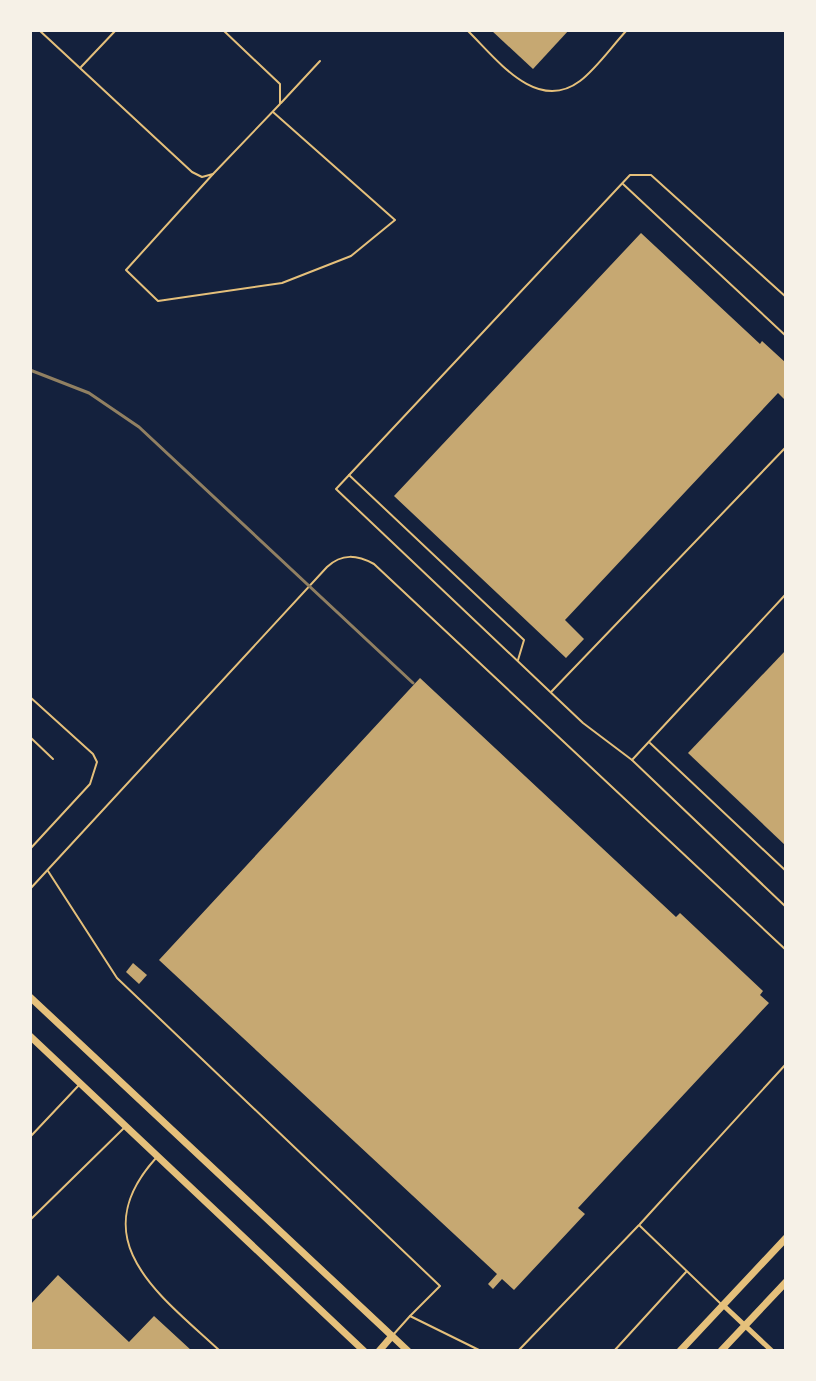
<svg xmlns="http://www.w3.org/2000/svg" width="816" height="1381" font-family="Karla,sans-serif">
	<rect width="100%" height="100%" fill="#14213d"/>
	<g fill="#c6a872">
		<path d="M491,30H569L533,69Z"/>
		<path d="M641,233L760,344L762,341L786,363V401L778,393L565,620L584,639L566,658L394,496Z"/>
		<path d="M786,650V846L688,753Z"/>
		<path d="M420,678L676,917L680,913L763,991L760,995L769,1003L578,1208L585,1214L514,1290L502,1279L493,1289L488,1284L497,1274L159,960Z"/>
		<path d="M133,963L147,975L139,984L126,972Z"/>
		<path d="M58,1275L129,1342L154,1316L192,1351H30V1305Z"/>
	</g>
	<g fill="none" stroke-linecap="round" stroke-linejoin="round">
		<g stroke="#e5c07b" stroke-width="2">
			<path d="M39,30L192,172L202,177L213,174L280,104V84L223,30"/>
			<path d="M467,30C496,58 536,114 580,81C597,68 612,46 627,30"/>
			<path d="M81,67L116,30"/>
			<path d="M281,103L320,61"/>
			<path d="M213,174L126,270L158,301L282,283L351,256L395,220L273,112"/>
			<path d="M623,184L786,336"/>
			<path d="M349,475L524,640L518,660"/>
			<path d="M786,594L632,760L786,907"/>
			<path d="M551,692L786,447"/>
			<path d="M30,697L93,754L97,762L90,784L30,849"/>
			<path d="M30,737L53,759"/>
			<path d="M650,743L786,871"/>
			<path d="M632,760L583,723L336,489L630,175H651L786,297"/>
			<path d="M48,871L117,978L440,1286L410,1316"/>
			<path d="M30,889L327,567C342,553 357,555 374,564L786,950"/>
			<path d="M30,1137L80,1084"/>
			<path d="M156,1158C81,1241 161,1296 220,1351"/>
			<path d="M30,1220L125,1127"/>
			<path d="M640,1224L786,1064"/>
			<path d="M393,1335L410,1316L481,1351"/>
			<path d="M518,1351L639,1225L722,1305"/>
			<path d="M614,1351L686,1272"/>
		</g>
		<path stroke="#e5c07b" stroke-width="5" d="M723,1305L772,1351"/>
		<g stroke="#e5c07b" stroke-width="7">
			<path d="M30,997L408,1351"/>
			<path d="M30,1036L364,1351"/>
			<path d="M379,1351L392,1336"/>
			<path d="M680,1351L786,1238"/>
			<path d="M721,1351L786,1282"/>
		</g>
		<path stroke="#918062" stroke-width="3" d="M30,370L89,393L139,427L413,683"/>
	</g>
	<rect width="816" height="1381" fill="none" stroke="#f6f1e7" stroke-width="64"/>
</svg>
